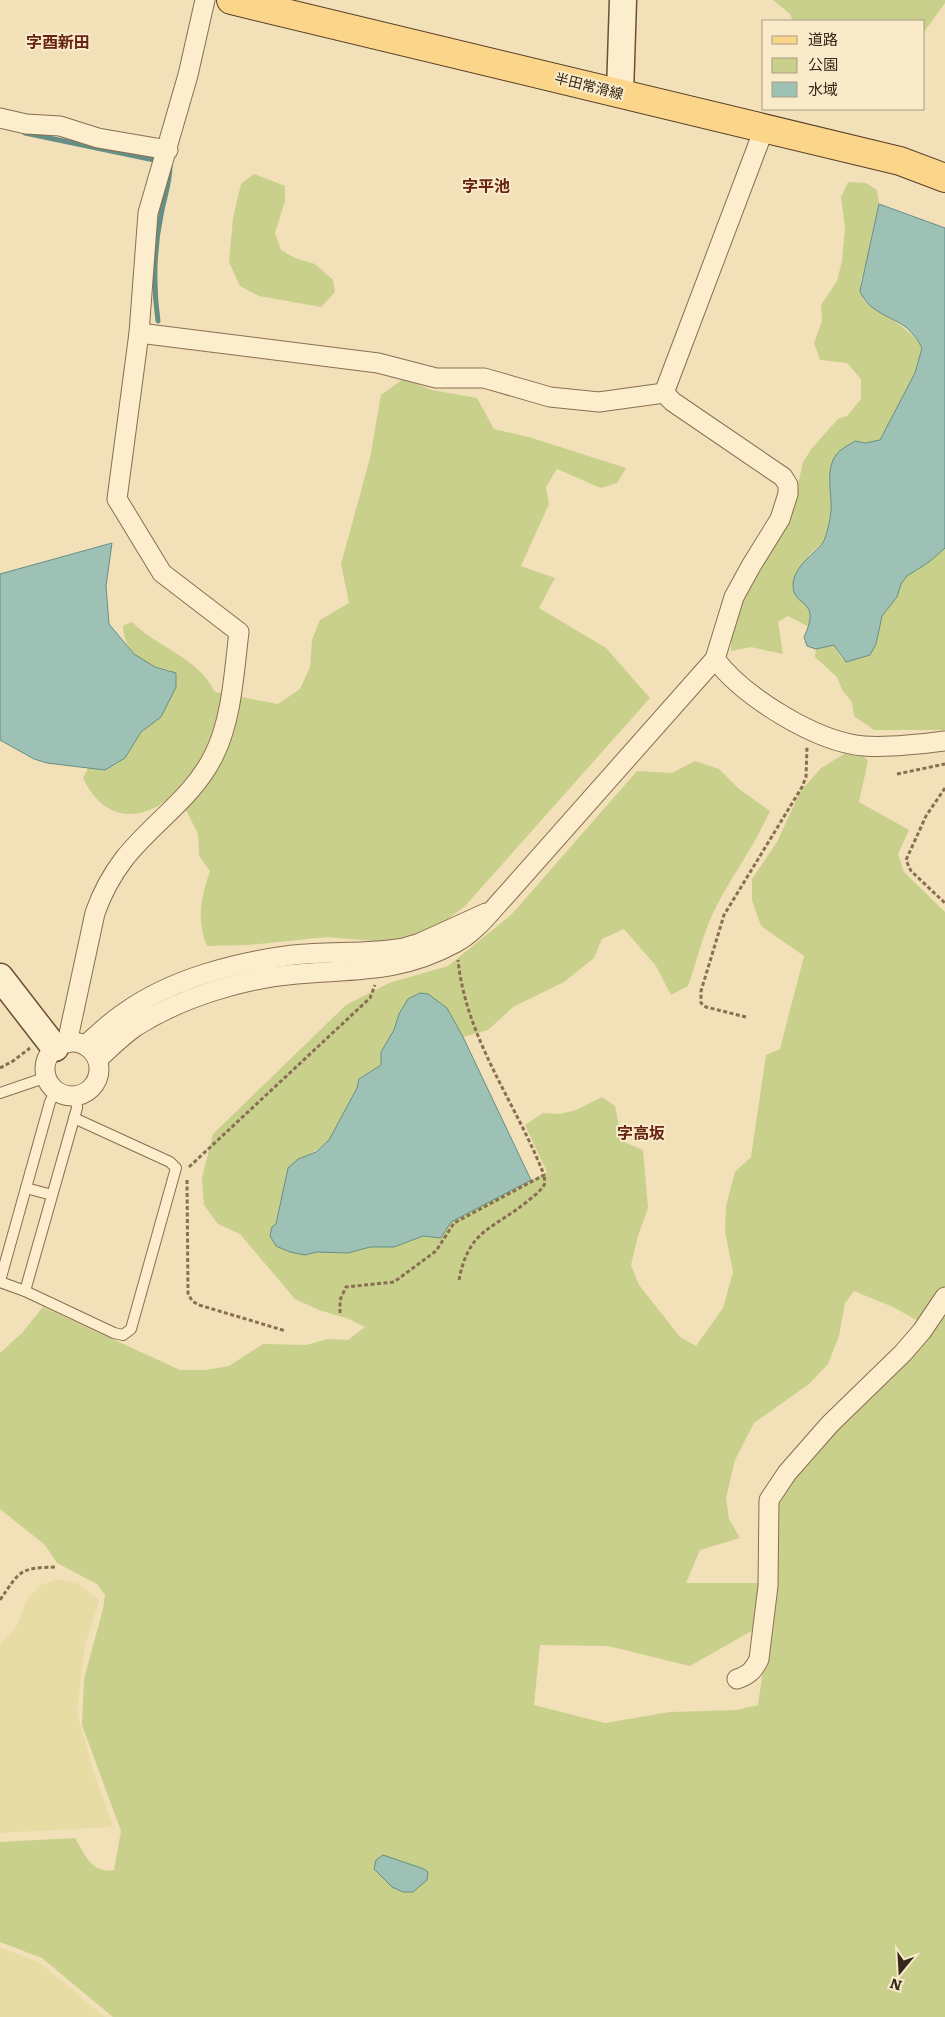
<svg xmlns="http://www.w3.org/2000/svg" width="945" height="2017" font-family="Literata,'Noto Sans JP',serif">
	<rect width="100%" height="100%" fill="#f2e0b8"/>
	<g fill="#e8dca5">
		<path d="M57,1579L79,1584L99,1600L85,1645L77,1712L93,1770L113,1827L0,1833V1645L17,1626L27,1599L41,1585Z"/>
		<path d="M0,1947L40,1963L105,2017H0Z"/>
	</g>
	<g fill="#c9d08c" fill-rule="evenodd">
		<path d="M773,0H945V3L924,32V21H793L790,14Z"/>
		<path d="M254,174L285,186V201L275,233L281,250L295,258L315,264L333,280L335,292L321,307L259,296L240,286L229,262L233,218L241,184Z"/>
		<path d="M848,182L866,183L877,190L879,204L869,247V259L861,280L863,300C883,316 908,325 922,348L915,373L880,440L865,443L854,441L830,471L831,512L824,541L809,555L794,592C805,604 815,611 809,627L788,616L778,622L783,654L751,647L731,651V631L742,602L790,520L803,462L812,448L838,419L847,416L861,399V379L847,363L820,360L814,343L822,321L821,305L837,281L842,261L845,228L841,197Z"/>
		<path d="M403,379L432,390L477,398L494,429L532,438L626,468L617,483L601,488L557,469L546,487L549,504L521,566L555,578L539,608L606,648L650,698L465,906L431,932L385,942L327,937L248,945L207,946C196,920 201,897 210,871L199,856L198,834L186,810L167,800C133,825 101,816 83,778L89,766L105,770L125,758L141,732L150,725L170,670C144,666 124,653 123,626L132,622C159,649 197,656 215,692L278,704L300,689L310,667L312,640L320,620L349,603L341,564L370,458L381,395Z"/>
		<path d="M945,548V730H874L854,716L852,702L842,690L837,677L815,657L816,649L834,645L842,659L876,644L882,616L897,597L901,584L907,576L929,562Z"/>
		<path d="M849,751L861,753L868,761L859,802L909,830L898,854L904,872L945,912V1286L920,1322L893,1307L854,1291L845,1303L839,1336L828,1364L809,1384L754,1423L735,1460L726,1498L729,1519L740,1538L700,1550L686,1583H759L755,1629L690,1666L608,1646L540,1645L534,1705L605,1723L670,1712L737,1710L758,1705L765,1657L774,1500L945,1307V2017H113L42,1958L0,1942V1842L75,1838C85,1855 92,1874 114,1870L121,1831L82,1725L84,1679L103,1609L105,1595L97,1584L57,1563L45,1545L0,1509V1353L22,1333L43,1307L180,1370H205L229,1366L263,1344L306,1345L328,1339L348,1340L365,1327L349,1319L319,1310L295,1299L240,1234L218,1224L204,1205L202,1178L213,1134L346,1005L389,983L448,966L512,914L637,771L672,773L695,761L719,769L739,789L770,811C755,845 732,875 715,909C703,933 697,961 688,986L671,995L656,966L624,929L602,939L594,958L564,982L513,1007L488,1030L463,1037L447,1008L399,1014L394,1030L381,1052V1065L359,1079L357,1088C337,1122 339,1144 298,1159L276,1224L272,1227L305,1255L317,1252L348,1253L370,1247H394L423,1236L441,1238L451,1222L547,1172L525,1125L543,1113L560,1114L576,1110L602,1097L615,1106L622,1141L643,1150L648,1208L638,1236L631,1265L639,1285L680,1337L696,1346L723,1308L733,1272L725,1232L726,1206L735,1172L751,1157L766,1055L780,1049L804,956L761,926L752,900V879L777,842L800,792L821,768ZM383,1856L424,1869L392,1887L374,1869L376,1860Z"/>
	</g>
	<g fill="#9ec1b6" stroke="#658f84">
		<path d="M879,204L945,228V548L929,562L907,576L901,584L897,597L882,616L876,644L870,655L846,662L834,645L816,649L807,646L804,637C823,597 792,609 793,584C795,562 822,550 825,538C828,529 830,520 831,511C832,493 825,470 836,455C840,449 849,445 855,441L865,443L880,440L915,373L922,348C918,340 913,334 907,328C891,316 868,312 860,291Z"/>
		<path d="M112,543L106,586L109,624L134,654L155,667L176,673V687L161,717L141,732L125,758L105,770L47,763L34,759L0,740V574Z"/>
		<path d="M420,993L428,994L447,1008L463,1037L531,1180L451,1222L441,1238L423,1236L394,1247H370L348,1253L317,1252L305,1255L290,1252L276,1246L270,1236L272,1227L276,1224L288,1168L298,1159L316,1152L329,1140L357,1088L359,1079L381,1065V1052L394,1030L399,1014L408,999Z"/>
		<path d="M383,1855L424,1869L428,1872L427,1880L413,1892H403L392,1887L374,1869L376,1860Z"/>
	</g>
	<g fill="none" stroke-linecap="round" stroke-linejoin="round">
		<g stroke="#658f84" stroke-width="5">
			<path d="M25,133L159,161"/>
			<path d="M158,321C153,286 154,250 161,215C164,198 170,183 170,166"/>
		</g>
		<g stroke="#896e52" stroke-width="12">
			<g id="lane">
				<path d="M0,1093L47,1077"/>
				<path d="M26,1188L52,1195"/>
				<path d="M0,1281L50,1102L56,1090"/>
				<path d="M0,1282L25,1291L114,1333L123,1335L131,1329L176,1168L170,1162L74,1118"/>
				<path d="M25,1291L77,1108L76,1095"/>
			</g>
		</g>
		<g stroke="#896e52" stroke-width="21">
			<g id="street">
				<path d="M0,118L26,124L60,126L98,138L168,150"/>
				<path d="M139,333L378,363L436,378H484L550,397L599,402L664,393"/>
				<path d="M664,393L764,129"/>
				<path d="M715,659C744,697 816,742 864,746C887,748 922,744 945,741"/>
				<circle cx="72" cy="1069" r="27"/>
				<path d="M67,1043L95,913C102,893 111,876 124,859C152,823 193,798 214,755C232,719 234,672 239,632L162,573L117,499L139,333L148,213L188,75L205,0"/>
				<path d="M86,1045C98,1034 110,1022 124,1013C171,979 236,962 293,955C329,951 367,954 403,948L420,943L486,913"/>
				<path d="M98,1059C110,1048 122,1036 135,1027C180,998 244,978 297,974C356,969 400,973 455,943C476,932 491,911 507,894L715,659L734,597L751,566L780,519L788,494V485L783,477L673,402L664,393"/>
				<path d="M737,1679C749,1675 754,1670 759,1659L768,1586L769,1500L787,1473L830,1424L903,1353L922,1331L945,1297"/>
			</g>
		</g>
		<g stroke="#6b4f36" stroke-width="29">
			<g id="secondary">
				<path d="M620,93L623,0"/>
				<path d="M0,977L55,1048"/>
			</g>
		</g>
		<g stroke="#563c27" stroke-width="30">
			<path id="primary" d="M231,0L900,161L945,178"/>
		</g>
		<g stroke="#896e52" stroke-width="3" stroke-dasharray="4 2.5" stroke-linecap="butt">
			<path d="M897,774L945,764"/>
			<path d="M945,788L926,816L906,860L911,871L945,903"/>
			<path d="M746,1017L706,1007L701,1003V991L724,915L802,787L806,777L807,747"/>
			<path d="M0,1068L13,1061L30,1048"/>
			<path d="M189,1167L370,998L375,985"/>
			<path d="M187,1180L188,1293L192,1301L199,1305L286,1331"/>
			<path d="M459,1280C469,1228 493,1230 529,1200C535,1195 542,1190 545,1183L544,1175"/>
			<path d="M340,1313V1300L346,1287L394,1282L436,1251L454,1223L544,1175C516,1103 466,1039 458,960"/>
			<path d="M0,1600C20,1571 19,1568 55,1567"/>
		</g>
		<use href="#lane" stroke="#fcedcc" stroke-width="10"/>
		<use href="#street" stroke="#fcedcc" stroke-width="19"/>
		<use href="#secondary" stroke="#fcedcc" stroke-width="26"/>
		<use href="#primary" stroke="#fbd68a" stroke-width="28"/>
	</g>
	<g text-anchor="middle" stroke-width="4" stroke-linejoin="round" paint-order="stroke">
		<g font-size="14" fill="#362719" stroke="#f9eac9">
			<text transform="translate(589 86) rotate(14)" y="5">半田常滑線</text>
		</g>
		<g font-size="16" font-weight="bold" fill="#672414" stroke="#f9eac9">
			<text x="58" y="48">字酉新田</text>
			<text x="486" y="192">字平池</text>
			<text x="641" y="1139">字高坂</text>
		</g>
	</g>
	<rect x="762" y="20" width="162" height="90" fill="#f9eac9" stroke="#ab9c83"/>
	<rect x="772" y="36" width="25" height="8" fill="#fbd68a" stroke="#ab9c83"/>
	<text x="808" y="45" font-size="15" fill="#362719">道路</text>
	<rect x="772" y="58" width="25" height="15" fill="#c9d08c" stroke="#ab9c83"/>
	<text x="808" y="70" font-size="15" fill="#362719">公園</text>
	<rect x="772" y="82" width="25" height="15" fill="#9ec1b6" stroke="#ab9c83"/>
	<text x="808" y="95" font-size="15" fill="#362719">水域</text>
	<g transform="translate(900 1972) rotate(198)" stroke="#f9eac9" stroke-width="4" paint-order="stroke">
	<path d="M0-4L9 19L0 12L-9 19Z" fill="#362719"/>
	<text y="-8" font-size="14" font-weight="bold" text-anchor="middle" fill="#362719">N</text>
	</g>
</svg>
